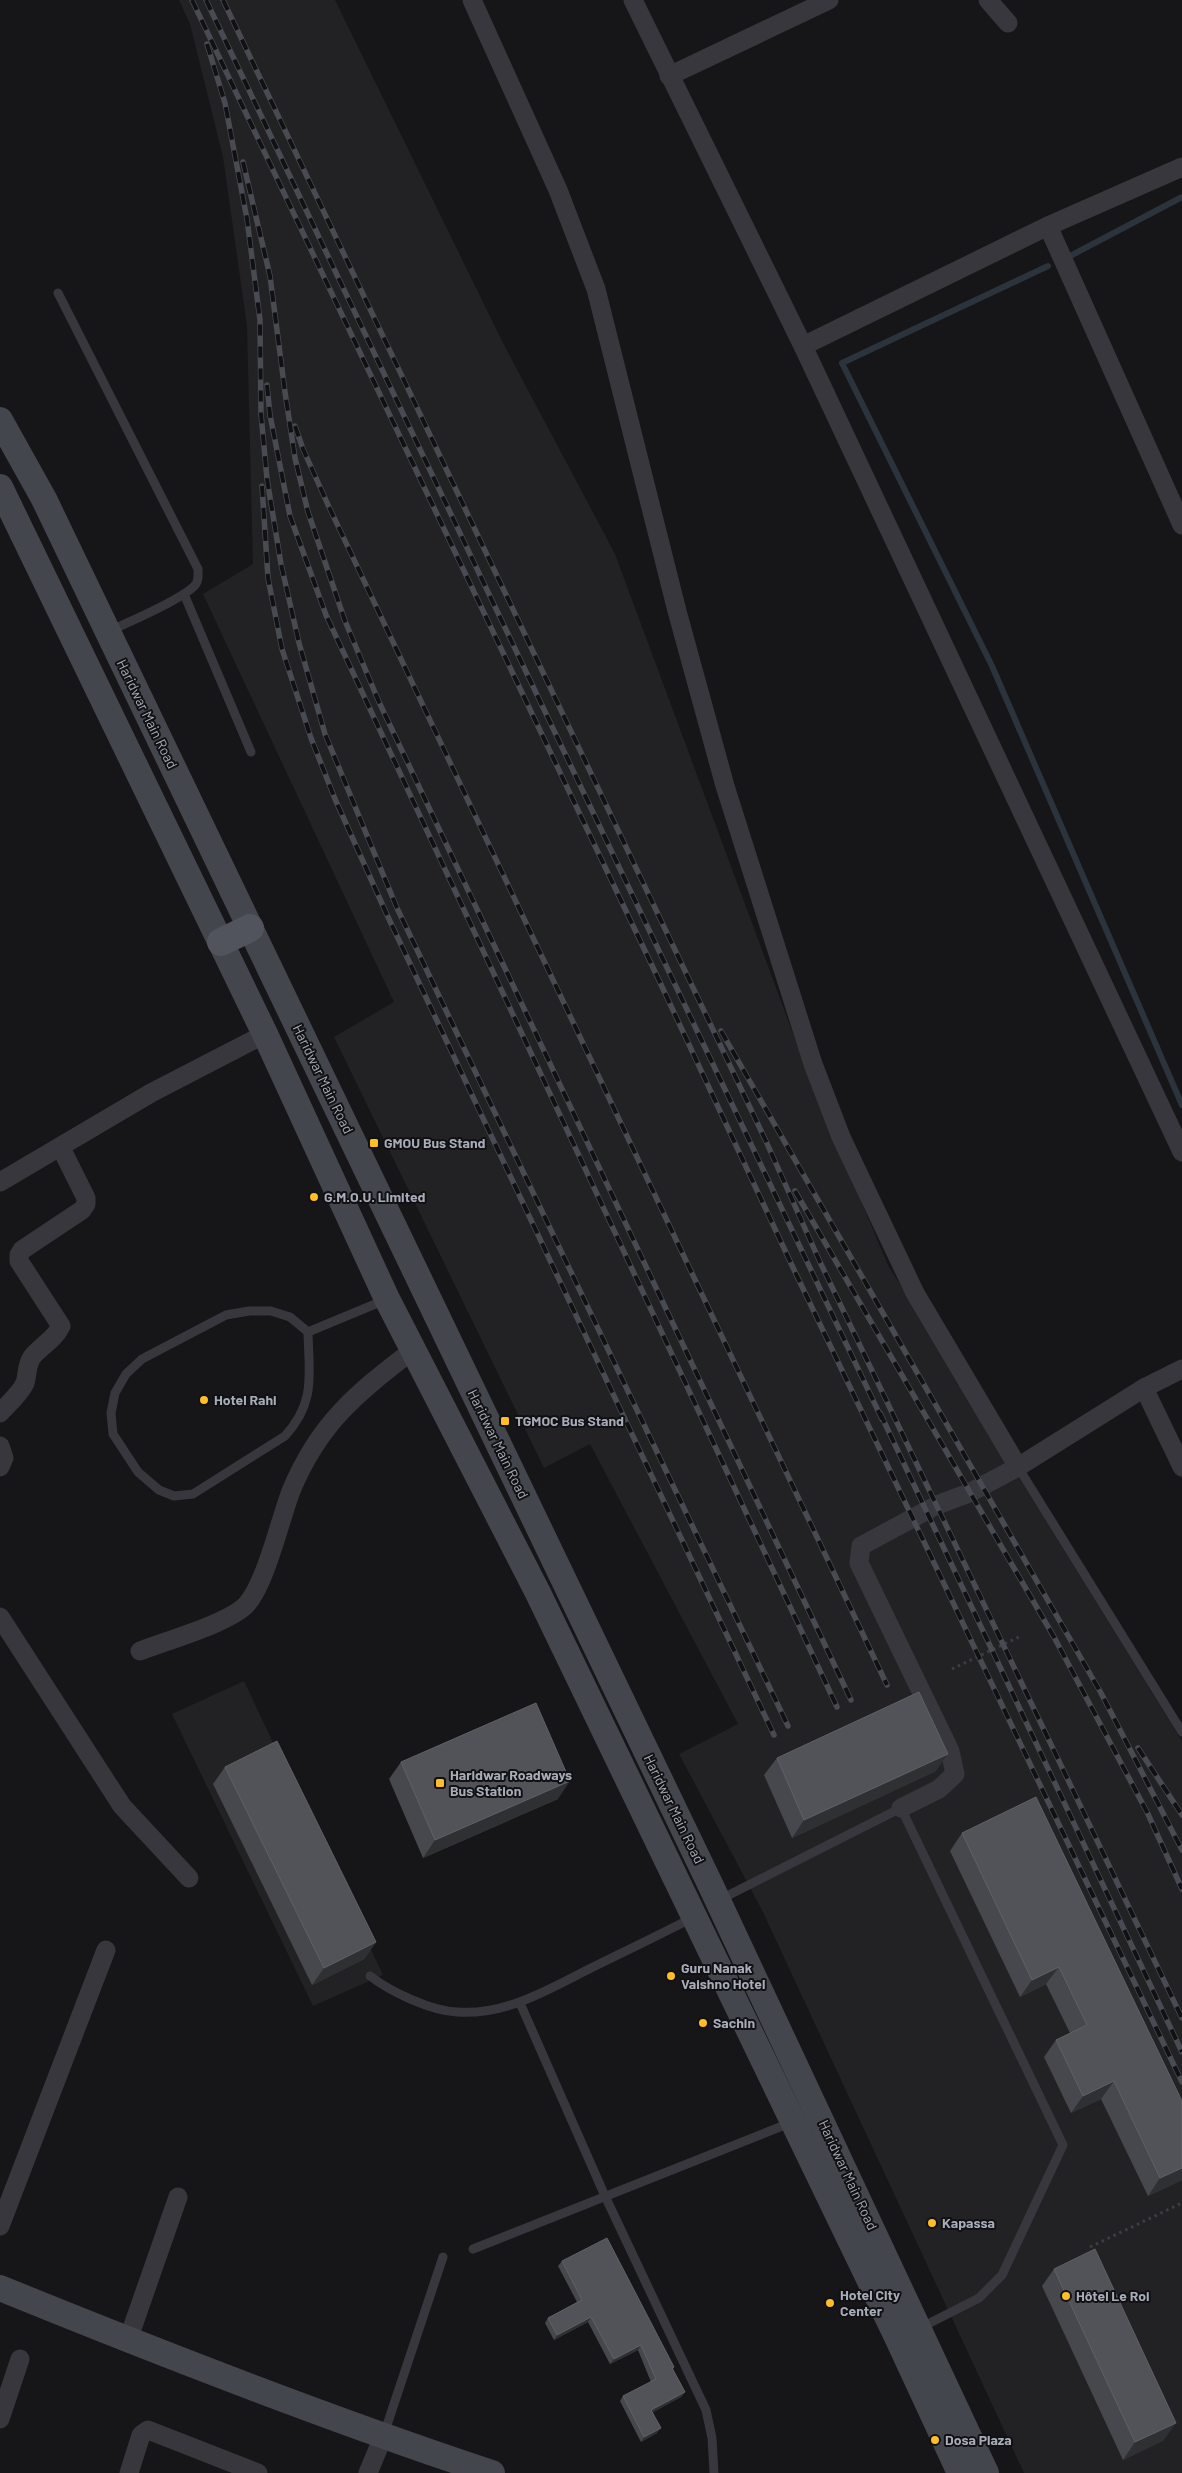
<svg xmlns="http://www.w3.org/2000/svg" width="1182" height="2473" font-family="Barlow,sans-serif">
	<rect width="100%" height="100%" fill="#161618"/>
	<g fill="#222225">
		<path d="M179,0H335L503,343L615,554L814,1090L888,1265L1182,1741V2473H1024L762,1910L679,1754L738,1724L590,1444L544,1468L334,1037L394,1002L203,594L253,564L247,326L223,157L190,24Z"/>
		<path d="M244,1681L383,1975L313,2006L172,1714Z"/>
	</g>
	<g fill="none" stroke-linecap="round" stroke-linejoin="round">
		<g stroke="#2b343d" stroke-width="6">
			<path d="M1072,255L1182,197"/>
			<path d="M1048,266L842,363L992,666L1182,1105"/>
		</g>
		<g stroke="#3c3e44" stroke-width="3" stroke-dasharray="2.5 4" stroke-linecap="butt">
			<path d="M952,1669L1021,1636"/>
			<path d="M1090,2247L1182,2203"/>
		</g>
		<g stroke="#37373d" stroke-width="9">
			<path d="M58,293L198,569C198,574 199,579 196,584C186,598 128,622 110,631"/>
			<path d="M184,594L251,752"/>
			<path d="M308,1332C309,1375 316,1402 285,1436L193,1494L174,1496L159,1490L138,1472L113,1434L111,1413L115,1393L126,1374L142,1359L226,1315L249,1311H271L290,1317L308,1332L385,1300"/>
			<path d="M1018,1467L1182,1732"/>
			<path d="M719,1900L901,1808L1063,2145L1002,2275L979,2298L920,2328"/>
			<path d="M370,1976C391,1992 431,2011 457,2012C506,2016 551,1988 593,1967C626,1951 659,1935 692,1918"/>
			<path d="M520,2003L605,2196L706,2410L712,2438L714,2473"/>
			<path d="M473,2249L790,2123"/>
			<path d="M384,2434L443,2257"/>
		</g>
		<g stroke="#37373d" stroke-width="19">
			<path d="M472,0L558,190L596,289L677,611L725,786L813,1064L841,1137L915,1293L1018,1467"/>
			<path d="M633,0L803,346L1182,1152"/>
			<path d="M988,0L1008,23"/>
			<path d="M669,76L829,0"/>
			<path d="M1048,226L1182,525"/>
			<path d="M803,346L1048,226L1182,167"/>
			<path d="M0,1182L151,1093L265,1034"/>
			<path d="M1144,1388L1182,1467"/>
			<path d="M0,1413C8,1404 20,1394 25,1383C28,1374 26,1366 32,1357C41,1346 55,1339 61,1326L19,1261V1255L22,1250L82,1210L86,1204V1198L61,1148"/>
			<path d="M0,1446L4,1458L0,1467"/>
			<path d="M0,1617L122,1806L189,1878"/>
			<path d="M140,1651C165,1641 230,1623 247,1604C266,1582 280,1520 291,1491C319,1423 357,1393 413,1350"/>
			<path d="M901,1808L939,1789L955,1774L950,1751L859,1563L861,1546L937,1505L969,1493L1018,1467L1144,1388L1182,1369"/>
			<path d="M0,2226L106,1950"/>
			<path d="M128,2340L178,2197"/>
			<path d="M0,2419L20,2359"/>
			<path d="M129,2473L141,2435L148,2430L258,2473"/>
			<path d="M368,2473L383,2437"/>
		</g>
		<g stroke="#44464d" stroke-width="26">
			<path d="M0,420L44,499L711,1886L986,2473"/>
			<path d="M0,487L265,1034L387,1299L538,1593L897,2337L960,2473"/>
			<path d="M0,2288C162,2354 326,2418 492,2473"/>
		</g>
		<path stroke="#52545d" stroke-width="28" d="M221,942L250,928"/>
		<g stroke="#494b52" stroke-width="5.5">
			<g id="rail">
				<path d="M192,0L657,976L796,1274L1182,2082"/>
				<path d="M206,0L882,1419"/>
				<path d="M223,0L765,1139L820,1262L1182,2018"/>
				<path d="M207,44L225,103L247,219L260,320L261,414L267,479L281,564L299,643L325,734L397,908L788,1726"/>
				<path d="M243,162L270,276L285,392L295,458L308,512L345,621L379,702L851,1700"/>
				<path d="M267,385L270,415L290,516L326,615L837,1707"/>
				<path d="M295,426L303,449L329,507L887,1685"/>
				<path d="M262,486L268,578L282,649L311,738L335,799L388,917L774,1735"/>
				<path d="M721,1031L1101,1693L1182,1850"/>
				<path d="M795,1191L1054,1637L1147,1812L1182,1889"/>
				<path d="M880,1413L1182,2052"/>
				<path d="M1138,1748L1182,1815"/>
			</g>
		</g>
		<use href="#rail" stroke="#111113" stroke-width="4" stroke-dasharray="11" stroke-linecap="butt"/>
	</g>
	<g fill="#47484d">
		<path d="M777,1758L936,1771L792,1838L764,1775Z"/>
		<path d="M401,1762L558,1799L423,1858L389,1779Z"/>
		<path d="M225,1767L376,1942L364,1959L312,1985L213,1784Z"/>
		<path d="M962,1833L1182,2101V2180L1148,2196L1101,2099L1071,2113L1044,2057L1056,2040L1070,2033L1046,1984L1020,1997L950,1851Z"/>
		<path d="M562,2261L674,2367L673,2369L685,2392L681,2397L653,2412L657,2433L641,2442L620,2401L623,2396L651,2382L638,2350L610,2364L588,2322L554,2340L545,2323L548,2318L577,2302L558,2266Z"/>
		<path d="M1054,2269L1164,2440L1123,2460L1042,2286Z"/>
	</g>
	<g fill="#2f3033">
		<path d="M948,1754L936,1771L792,1838L804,1820Z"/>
		<path d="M570,1781L558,1799L423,1858L435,1840Z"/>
		<path d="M376,1942L364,1959L312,1985L324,1968Z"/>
		<path d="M1059,1967L1046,1984L1020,1997L1032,1980Z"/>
		<path d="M1114,2081L1101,2099L1071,2113L1083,2096Z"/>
		<path d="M1182,2168V2180L1148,2196L1160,2178Z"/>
		<path d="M591,2317L588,2322L554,2340L557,2335Z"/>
		<path d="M641,2345L638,2350L610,2364L614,2359Z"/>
		<path d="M685,2392L681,2397L648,2415L651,2410Z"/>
		<path d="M1176,2423L1164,2440L1123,2460L1135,2442Z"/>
		<path d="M661,2428L657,2433L641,2442L644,2437Z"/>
	</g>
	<g fill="#525359" stroke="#5f6168">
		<path d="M919,1692L948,1754L804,1820L777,1758Z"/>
		<path d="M536,1703L570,1781L435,1840L401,1762Z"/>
		<path d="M277,1741L376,1942L324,1968L225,1767Z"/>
		<path d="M1036,1797L1182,2101V2168L1160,2178L1114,2081L1083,2096L1056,2040L1087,2025L1059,1967L1032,1980L962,1833Z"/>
		<path d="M607,2238L674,2367L672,2368L685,2392L651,2410L661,2428L644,2437L623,2396L656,2379L641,2345L614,2359L591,2317L557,2335L548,2318L582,2300L562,2261Z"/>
		<path d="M1095,2249L1176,2423L1135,2442L1054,2269Z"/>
	</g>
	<g fill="#ffbd27" stroke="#111113" stroke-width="2">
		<rect x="369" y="1138" width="10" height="10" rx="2.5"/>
		<circle cx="314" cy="1197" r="5"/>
		<circle cx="204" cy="1400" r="5"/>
		<rect x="500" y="1416" width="10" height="10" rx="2.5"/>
		<rect x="435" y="1778" width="10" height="10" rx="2.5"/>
		<circle cx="671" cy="1976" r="5"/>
		<circle cx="703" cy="2023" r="5"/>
		<circle cx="932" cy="2223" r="5"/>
		<circle cx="1066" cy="2296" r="5"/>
		<circle cx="830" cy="2303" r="5"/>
		<circle cx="935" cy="2440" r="5"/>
	</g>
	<g text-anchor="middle" stroke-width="4" stroke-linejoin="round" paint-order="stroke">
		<g font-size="14" fill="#a7acb9" stroke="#111113">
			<text transform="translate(147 714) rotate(64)" y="5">Haridwar Main Road</text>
			<text transform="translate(323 1079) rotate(64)" y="5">Haridwar Main Road</text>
			<text transform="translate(498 1444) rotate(64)" y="5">Haridwar Main Road</text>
			<text transform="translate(674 1809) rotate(64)" y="5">Haridwar Main Road</text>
			<text transform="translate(848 2175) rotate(65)" y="5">Haridwar Main Road</text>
		</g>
		<g font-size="14" font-weight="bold" fill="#a7acb9" stroke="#111113" text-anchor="start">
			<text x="384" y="1148">GMOU Bus Stand</text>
			<text x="324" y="1202">G.M.O.U. Limited</text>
			<text x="214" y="1405">Hotel Rahi</text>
			<text x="515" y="1426">TGMOC Bus Stand</text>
			<text x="450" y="1780">Haridwar Roadways<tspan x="450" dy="16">Bus Station</tspan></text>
			<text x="681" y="1973">Guru Nanak<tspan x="681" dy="16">Vaishno Hotel</tspan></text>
			<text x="713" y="2028">Sachin</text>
			<text x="942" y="2228">Kapassa</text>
			<text x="840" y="2300">Hotel City<tspan x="840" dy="16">Center</tspan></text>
			<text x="1076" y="2301">Hôtel Le Roi</text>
			<text x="945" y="2445">Dosa Plaza</text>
		</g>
	</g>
</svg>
